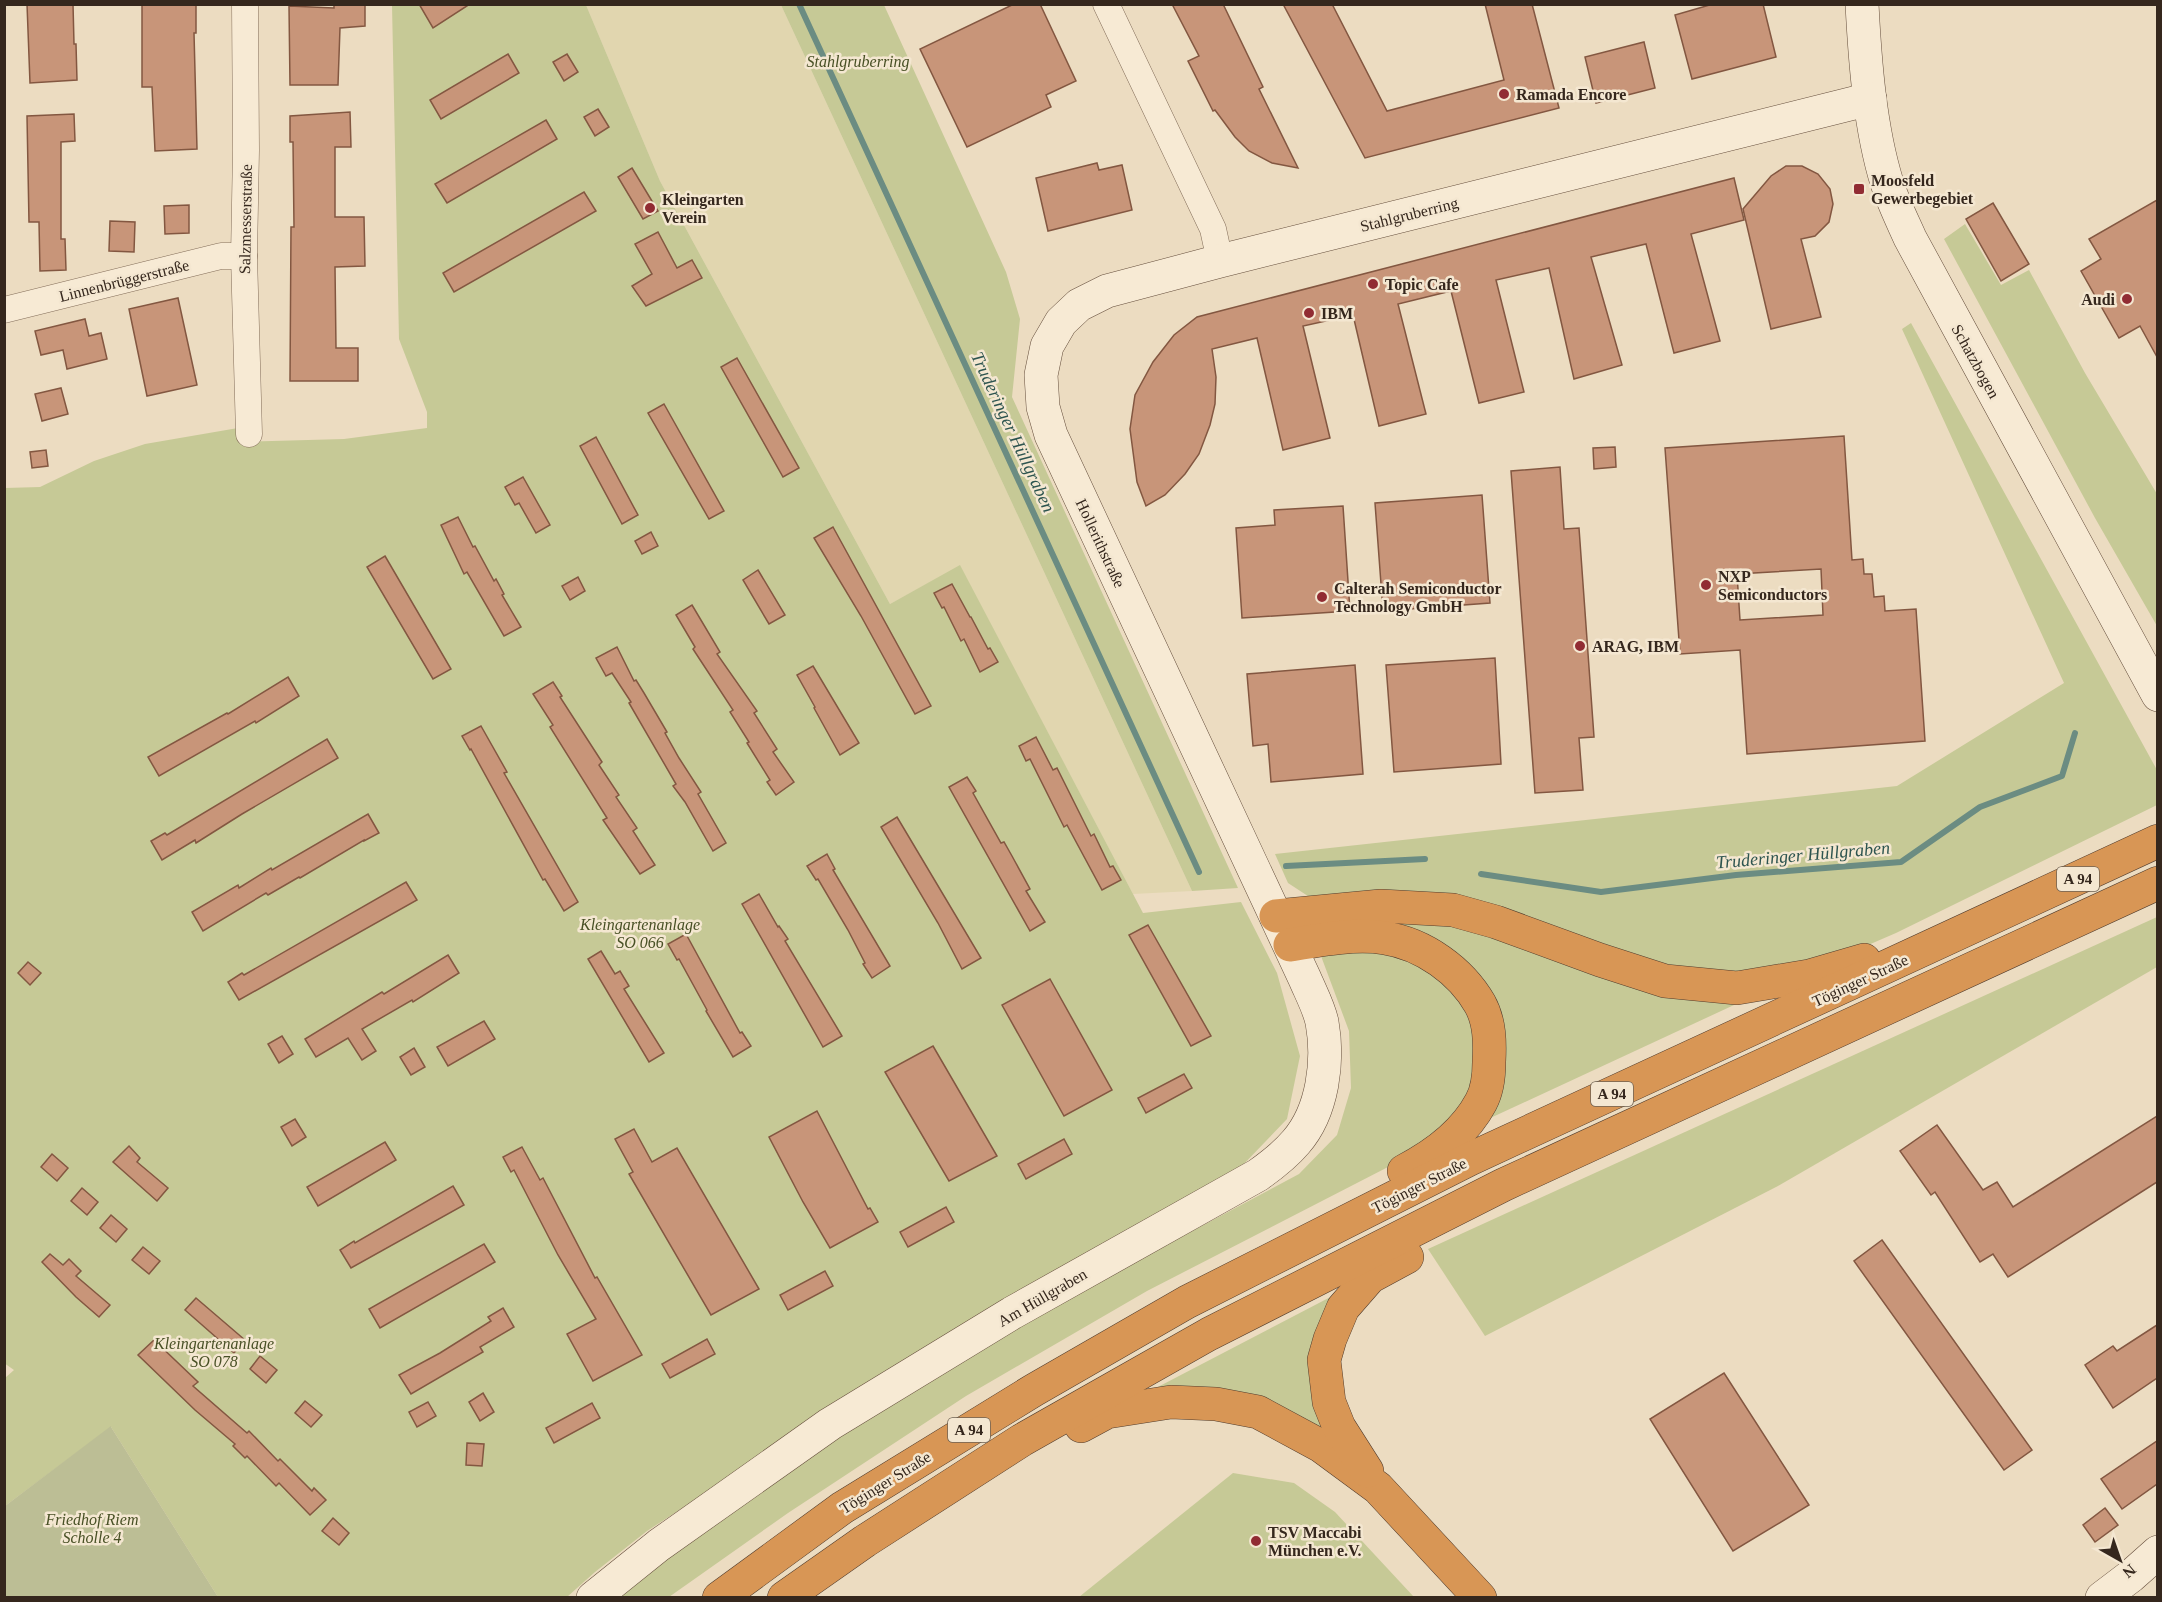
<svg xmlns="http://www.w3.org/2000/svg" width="2162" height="1602" font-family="Georgia,serif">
	<rect width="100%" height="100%" fill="#ecdcc1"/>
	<path fill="#e1d6af" d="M586,5H781L1192,891L1133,894L960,566L890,604L660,181Z"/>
	<g fill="#c6c996">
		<path d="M392,5H586L660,181L890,604L960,565L1143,913L1241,902L1277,973L1300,1056L1287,1119L1239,1169L924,1351L647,1531L595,1572L567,1597H218L111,1427L5,1506V1378L14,1370L4,1363L5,488L40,487L94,461L145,444L238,428L239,442L344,439L427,428V412L399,339Z"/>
		<path d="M781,5H884L1006,272L1020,319L1012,397L1238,888L1192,891Z"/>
		<path d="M1965,224L2001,285L2029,270L2085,373L2157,494V626L2095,518L1944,239Z"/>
		<path d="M1911,323L2157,770V805L1896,933L1831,961L1749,973L1675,966L1612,951L1314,900L1288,883L1275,854L1897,786L2064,683L1902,329Z"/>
		<path d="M2157,917V967L1778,1186L1485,1336L1428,1249Z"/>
		<path d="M1397,919L1439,923L1747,999L1486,1120L1497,1020L1375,928Z"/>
		<path d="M1352,947L1430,964L1474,1021L1472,1091L1450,1132L1423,1149L1147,1291L966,1396L788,1513L669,1597L613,1598L744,1500L915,1388L1050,1307L1299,1174L1337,1135L1351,1088L1349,1031L1321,956Z"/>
		<path d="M1342,1291L1317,1341L1340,1447L1154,1389Z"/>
		<path d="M1233,1473L1294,1483L1335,1512L1414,1597H1079Z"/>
	</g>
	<path fill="#bcbe95" d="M111,1426V1427L218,1597H5V1506Z"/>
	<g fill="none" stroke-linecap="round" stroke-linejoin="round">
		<g stroke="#6b8c82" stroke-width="6">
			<path d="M799,4L1199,872"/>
			<path d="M1286,866L1425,859"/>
			<path d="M1481,874L1601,892L1736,875L1901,862L1980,807L2062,776L2075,733"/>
		</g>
	</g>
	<g fill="#c89579" stroke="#835741" stroke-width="1.5" fill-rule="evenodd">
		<path d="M27,4H73L74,44H76L77,80L30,83Z"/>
		<path d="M142,4H196V33H194L197,149L155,151L152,87H142Z"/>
		<path d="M334,4H365V26L340,28L338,85H290L289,6L334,8Z"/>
		<path d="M419,4H470L433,28Z"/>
		<path d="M1014,4H1040L1076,81L1046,95L1051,107L967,147L920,49Z"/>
		<path d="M1172,4H1223L1263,87L1259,89L1298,168L1272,163L1249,151L1235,137L1215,110L1213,111L1188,61L1199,56Z"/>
		<path d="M1283,4H1332L1387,111L1504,80L1485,4H1532L1559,108L1365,158Z"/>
		<path d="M1713,4H1763L1776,57L1692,79L1675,15Z"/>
		<path d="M1644,42L1655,88L1596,103L1585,57Z"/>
		<path d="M508,54L519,73L441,119L430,100Z"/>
		<path d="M567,54L578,72L564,81L553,62Z"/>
		<path d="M598,109L609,127L595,136L584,117Z"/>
		<path d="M350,112L351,147H335V217H364L365,266L335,267L336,348H358V381H290L291,227H294L293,142H290V116Z"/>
		<path d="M74,114L75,141L61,142V239H65L66,270L40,271L39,222H29L27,116Z"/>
		<path d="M546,120L557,139L447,203L435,184Z"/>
		<path d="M1097,163L1099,170L1122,165L1132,210L1048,231L1036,178Z"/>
		<path d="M1786,166H1802L1818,174L1830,189L1833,204L1829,222L1815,236L1801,239L1821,317L1771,329L1743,209L1771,176Z"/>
		<path d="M632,168L658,211L643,219L618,177Z"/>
		<path d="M1734,178L1744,220L1691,234L1720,341L1674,353L1646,244L1591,257L1622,365L1574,379L1549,268L1496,280L1524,392L1479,403L1451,291L1398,304L1426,414L1379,426L1353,315L1303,326L1330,438L1283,450L1257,338L1212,349L1216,377L1215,404L1210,425L1199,454L1185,474L1165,495L1146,506L1137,482L1130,429L1135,395L1153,362L1174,335L1197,317Z"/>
		<path d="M584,192L596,211L454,292L443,273Z"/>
		<path d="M2157,200V357L2140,326L2119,338L2081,271L2101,259L2089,239Z"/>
		<path d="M1993,203L2029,264L2001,281L1966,219Z"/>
		<path d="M189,205V233L165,234L164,206Z"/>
		<path d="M110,221L135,222L134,252L109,251Z"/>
		<path d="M658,232L677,268L692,260L702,278L646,306L632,286L652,274L635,244Z"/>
		<path d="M178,298L197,385L147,396L129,309Z"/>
		<path d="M85,319L89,336L101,333L107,359L67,369L63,350L41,355L35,331Z"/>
		<path d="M737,358L799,468L783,477L721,367Z"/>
		<path d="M61,388L68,414L42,421L35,394Z"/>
		<path d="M664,404L724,511L709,519L648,413Z"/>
		<path d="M1844,436L1852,560L1863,559L1864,574H1872L1874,597L1884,596L1885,611L1916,609L1925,741L1747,754L1740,650L1680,654L1665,448ZM1821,569L1823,615L1740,620L1737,574Z"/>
		<path d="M596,437L638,515L622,524L580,446Z"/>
		<path d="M1615,447L1616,467L1594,469L1593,448Z"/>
		<path d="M46,450L48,466L32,468L30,452Z"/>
		<path d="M1560,467L1564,529L1579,528L1594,737L1579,738L1583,790L1535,793L1511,471Z"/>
		<path d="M523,477L550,525L536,533L519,503L515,505L505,487Z"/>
		<path d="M1482,495L1490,603L1383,611L1375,503Z"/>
		<path d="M1343,506L1350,611L1242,618L1236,528L1275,525L1274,510Z"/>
		<path d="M458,517L473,547L475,546L494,581L496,579L504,594L502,595L521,627L504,636L467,572L464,574L441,525Z"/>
		<path d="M833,527L931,706L915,714L861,616L814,538Z"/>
		<path d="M651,532L658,546L642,554L635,541Z"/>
		<path d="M385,556L451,669L433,679L367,567Z"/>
		<path d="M758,570L785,615L769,624L743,580Z"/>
		<path d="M578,577L585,591L570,600L562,586Z"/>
		<path d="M952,584L970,617H971L988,649L990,648L998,662L980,672L964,639L961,641L944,607L942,608L934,593Z"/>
		<path d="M692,605L720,652L717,654L757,711L754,713L777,749L773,752L794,782L776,795L767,782L770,780L747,743L749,742L730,712L733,710L693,649L695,647L676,615Z"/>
		<path d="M617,647L634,681L636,680L644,693L667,732L665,733L679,758L701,792L698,794L726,843L713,851L685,802L673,786L676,784L629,703L631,702L612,673L606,676L596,658Z"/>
		<path d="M1495,658L1501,764L1394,772L1386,665Z"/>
		<path d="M1355,665L1363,774L1271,782L1268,744L1253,746L1247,674Z"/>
		<path d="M813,666L859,743L840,755L814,708L815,707L797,675Z"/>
		<path d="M288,677L299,696L256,723L255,721L159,776L148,757L227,713L228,714Z"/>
		<path d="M553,682L562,696L560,697L602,762L599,765L619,795L616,797L637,828L633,831L655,865L640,874L603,820L607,818L550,727L553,725L533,694Z"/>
		<path d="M481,726L507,772L504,773L578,902L564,911L545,879L543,880L471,749L470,750L462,736Z"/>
		<path d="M1036,737L1053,770L1057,768L1091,836L1094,834L1110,867L1113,866L1121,880L1102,890L1067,825L1064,827L1030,759L1026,761L1019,746Z"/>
		<path d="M327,739L338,758L242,814L196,843L195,840L162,860L151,841L165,833L167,835Z"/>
		<path d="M967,777L976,791L973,793L1001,843L1004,842L1012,856L1030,889L1026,891L1045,922L1030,931L949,787Z"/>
		<path d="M368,814L379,833L364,841V840L300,878L299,877L268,895L266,893L203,931L192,912L238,885L239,888L271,868L272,870Z"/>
		<path d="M897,817L981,958L962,969L938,923L881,827Z"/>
		<path d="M827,854L835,869L833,870L890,966L872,978L863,964L865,963L848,930L818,879L816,880L807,866Z"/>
		<path d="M406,882L417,900L239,1000L228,982L242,973L244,975Z"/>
		<path d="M759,894L778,927L779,926L788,939L785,941L842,1036L823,1047L742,904Z"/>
		<path d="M1148,925L1211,1036L1191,1046L1129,935Z"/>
		<path d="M686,934L740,1033L742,1032L751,1046L733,1057L706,1011L707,1010L679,959L677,960L668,944Z"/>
		<path d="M601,951L615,974L620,971L629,986L624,989L664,1053L649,1062L588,959Z"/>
		<path d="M448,955L459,973L413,1002L412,1000L362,1029L376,1051L362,1060L348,1038L316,1057L305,1039L382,992L384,994Z"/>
		<path d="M28,962L41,973L30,985L18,973Z"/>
		<path d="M1050,979L1112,1090L1064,1116L1002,1005Z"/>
		<path d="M484,1021L495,1039L448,1066L437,1047Z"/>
		<path d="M282,1036L293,1054L279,1063L268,1044Z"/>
		<path d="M933,1046L997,1156L949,1181L885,1072Z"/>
		<path d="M414,1048L425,1067L411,1075L400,1057Z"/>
		<path d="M1184,1074L1192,1088L1146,1113L1138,1098Z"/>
		<path d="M817,1111L868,1209L870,1208L878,1222L830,1248L803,1202L769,1137Z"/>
		<path d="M2157,1116V1182L2008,1277L1993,1254L1980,1262L1935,1192L1931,1195L1900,1151L1937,1125L1983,1190L1997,1182L2013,1207Z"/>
		<path d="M295,1119L306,1137L292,1146L281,1127Z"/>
		<path d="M634,1129L652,1162L677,1148L759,1289L711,1315L629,1174L633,1172L615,1139Z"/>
		<path d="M1064,1139L1072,1154L1026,1179L1018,1164Z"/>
		<path d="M385,1142L396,1160L318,1206L307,1187Z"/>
		<path d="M129,1146L140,1158L137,1162L168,1188L157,1201L113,1162Z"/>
		<path d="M522,1147L540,1180L543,1178L595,1278L597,1277L642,1355L593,1381L567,1334L596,1319L558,1255L514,1170L511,1172L503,1157Z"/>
		<path d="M52,1154L68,1168L57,1181L41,1167Z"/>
		<path d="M453,1186L464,1205L351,1268L340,1250L354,1241L355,1243Z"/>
		<path d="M82,1188L98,1202L87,1215L71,1201Z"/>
		<path d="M946,1207L954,1222L908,1247L900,1232Z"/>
		<path d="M111,1215L127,1229L116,1242L100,1228Z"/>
		<path d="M1882,1240L2032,1450L2004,1470L1854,1261Z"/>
		<path d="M484,1244L495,1262L380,1328L369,1309Z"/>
		<path d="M143,1247L160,1261L149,1274L132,1260Z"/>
		<path d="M50,1254L63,1265L69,1259L81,1271L76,1276L110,1305L99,1317L76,1297L42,1262Z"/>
		<path d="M825,1271L833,1286L788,1310L780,1295Z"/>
		<path d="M196,1298L245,1340L234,1353L185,1310Z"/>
		<path d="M503,1308L514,1327L480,1347L483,1352L411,1394L399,1375L440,1353L491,1321L488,1317Z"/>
		<path d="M2157,1325V1378L2113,1408L2085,1365L2113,1346L2117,1351Z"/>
		<path d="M707,1339L715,1354L670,1378L662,1364Z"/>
		<path d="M154,1340L198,1382L193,1386L247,1433L249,1431L278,1461L280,1459L312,1491L314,1488L326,1500L310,1515L279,1483L276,1486L247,1456L245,1458L233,1446L235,1444L195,1410L138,1355Z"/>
		<path d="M260,1356L277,1370L266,1383L250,1369Z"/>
		<path d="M1724,1373L1809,1505L1733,1551L1650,1419Z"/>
		<path d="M483,1393L494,1412L480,1421L469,1402Z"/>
		<path d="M305,1401L322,1415L311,1427L295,1413Z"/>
		<path d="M428,1402L436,1416L417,1427L409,1412Z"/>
		<path d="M592,1403L600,1418L554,1443L546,1428Z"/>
		<path d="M2157,1441V1484L2122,1509L2101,1479Z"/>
		<path d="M467,1443L484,1444L482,1466L466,1465Z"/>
		<path d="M2105,1508L2118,1525L2095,1542L2083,1525Z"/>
		<path d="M333,1518L349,1533L339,1545L322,1531Z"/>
	</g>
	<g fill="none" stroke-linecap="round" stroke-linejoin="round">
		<g stroke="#846e5a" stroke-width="27">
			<g id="minor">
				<path d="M245,4L246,150L244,256L249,434"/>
				<path d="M1106,4L1213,229L1220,261"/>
				<path d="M4,310L221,256H244"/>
			</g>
		</g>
		<g stroke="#664f3d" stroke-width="34">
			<g id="secondary">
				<path d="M1862,4C1865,62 1870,128 1887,183C1893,202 1902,220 1910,238L2158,695"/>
				<path d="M593,1598L659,1545L830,1424L1012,1313L1258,1175C1272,1165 1285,1155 1296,1142C1323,1111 1329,1061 1322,1022C1319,1008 1311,993 1305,979L1051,435L1043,407L1041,375L1047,346L1061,322L1079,305L1107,291L1220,261L1870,99"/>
				<path d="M2102,1598L2131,1576L2158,1552"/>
			</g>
		</g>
		<g stroke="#523d2e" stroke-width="34">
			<g id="motorway">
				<path d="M1276,916L1381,906L1453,910L1496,922L1600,960L1665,981L1737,988L1809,976L1864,960"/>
				<path d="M1290,945C1319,940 1356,933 1385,938C1424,944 1461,971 1480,1004C1490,1022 1490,1043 1489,1062C1489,1074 1487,1091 1481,1102C1464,1134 1435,1155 1404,1171"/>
				<path d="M1081,1426L1107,1412L1171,1402L1216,1404L1258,1412L1321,1446L1378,1488L1480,1598"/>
				<path d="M1367,1471L1339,1427L1329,1402L1324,1360L1330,1339L1343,1308L1370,1277L1407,1257"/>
				<path d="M719,1598L842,1508L1034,1390L1187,1302L1470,1159L2158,841"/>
				<path d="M784,1598L865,1541L1022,1440L1209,1334L1503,1185L2158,883"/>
			</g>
		</g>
		<use href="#minor" stroke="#f7ead4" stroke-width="26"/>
		<use href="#secondary" stroke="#f7ead4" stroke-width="33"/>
		<use href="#motorway" stroke="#d89655" stroke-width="33"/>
	</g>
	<g fill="#912c33" stroke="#f4e7d1" stroke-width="2">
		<circle cx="1504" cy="94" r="6"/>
		<rect x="1853" y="183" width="12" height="12" rx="3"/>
		<circle cx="650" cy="208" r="6"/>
		<circle cx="1373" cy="284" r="6"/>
		<circle cx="2127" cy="299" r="6"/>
		<circle cx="1309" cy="313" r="6"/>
		<circle cx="1706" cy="585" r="6"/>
		<circle cx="1322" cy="597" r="6"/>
		<circle cx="1580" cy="646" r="6"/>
		<circle cx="1256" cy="1541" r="6"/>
	</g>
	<g text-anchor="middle" stroke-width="5" stroke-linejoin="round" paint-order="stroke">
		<g fill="#f4e7d1" stroke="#6e6153" stroke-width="1.5">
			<rect x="2057" y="867" width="42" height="24" rx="4.5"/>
			<rect x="1591" y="1082" width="42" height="24" rx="4.5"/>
			<rect x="948" y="1418" width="42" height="24" rx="4.5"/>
		</g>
		<g font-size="15" font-weight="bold" fill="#35271d">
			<text x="2078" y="884">A 94</text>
			<text x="1612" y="1099">A 94</text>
			<text x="969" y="1435">A 94</text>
		</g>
		<g font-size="16" font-style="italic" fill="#485025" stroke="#f4e7d1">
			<text x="858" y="67">Stahlgruberring</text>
			<text x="640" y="930">Kleingartenanlage<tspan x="640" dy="18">SO 066</tspan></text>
			<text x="214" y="1349">Kleingartenanlage<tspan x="214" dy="18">SO 078</tspan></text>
			<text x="92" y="1525">Friedhof Riem<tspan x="92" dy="18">Scholle 4</tspan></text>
		</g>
		<g font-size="16" font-weight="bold" fill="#35271d" stroke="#f4e7d1" text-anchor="start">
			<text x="1516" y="100">Ramada Encore</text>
			<text x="1871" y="186">Moosfeld<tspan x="1871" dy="18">Gewerbegebiet</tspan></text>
			<text x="662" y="205">Kleingarten<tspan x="662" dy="18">Verein</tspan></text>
			<text x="1385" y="290">Topic Cafe</text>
			<text x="2115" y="305" text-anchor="end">Audi</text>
			<text x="1321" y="319">IBM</text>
			<text x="1718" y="582">NXP<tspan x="1718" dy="18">Semiconductors</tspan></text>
			<text x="1334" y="594">Calterah Semiconductor<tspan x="1334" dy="18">Technology GmbH</tspan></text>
			<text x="1592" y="652">ARAG, IBM</text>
			<text x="1268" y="1538">TSV Maccabi<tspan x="1268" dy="18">München e.V.</tspan></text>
		</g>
		<g font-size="16" fill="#35271d" stroke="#f4e7d1">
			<text transform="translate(1409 214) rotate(-14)" y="6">Stahlgruberring</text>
			<text transform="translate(245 219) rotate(-89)" y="6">Salzmesserstraße</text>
			<text transform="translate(124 280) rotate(-14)" y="6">Linnenbrüggerstraße</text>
			<text transform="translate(1976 361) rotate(61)" y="6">Schatzbogen</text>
			<text transform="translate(1101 543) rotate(65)" y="6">Hollerithstraße</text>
			<text transform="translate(1860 980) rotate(-25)" y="6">Töginger Straße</text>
			<text transform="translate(1419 1185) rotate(-27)" y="6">Töginger Straße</text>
			<text transform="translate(1042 1297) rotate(-30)" y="6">Am Hüllgraben</text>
			<text transform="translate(885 1482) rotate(-32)" y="6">Töginger Straße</text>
		</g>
		<g font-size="18" font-style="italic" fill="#2d544f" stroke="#f4e7d1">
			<text transform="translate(1013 432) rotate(65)" y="6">Truderinger Hüllgraben</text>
			<text transform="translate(1803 855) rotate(-5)" y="6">Truderinger Hüllgraben</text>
		</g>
	</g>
	<rect width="2162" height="1602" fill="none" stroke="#35271d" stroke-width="12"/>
	<g transform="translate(2120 1560) rotate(140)" stroke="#f4e7d1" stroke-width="4.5" paint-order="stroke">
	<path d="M0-4.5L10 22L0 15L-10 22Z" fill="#35271d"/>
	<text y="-9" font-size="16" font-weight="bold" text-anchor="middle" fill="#35271d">N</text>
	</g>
</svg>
